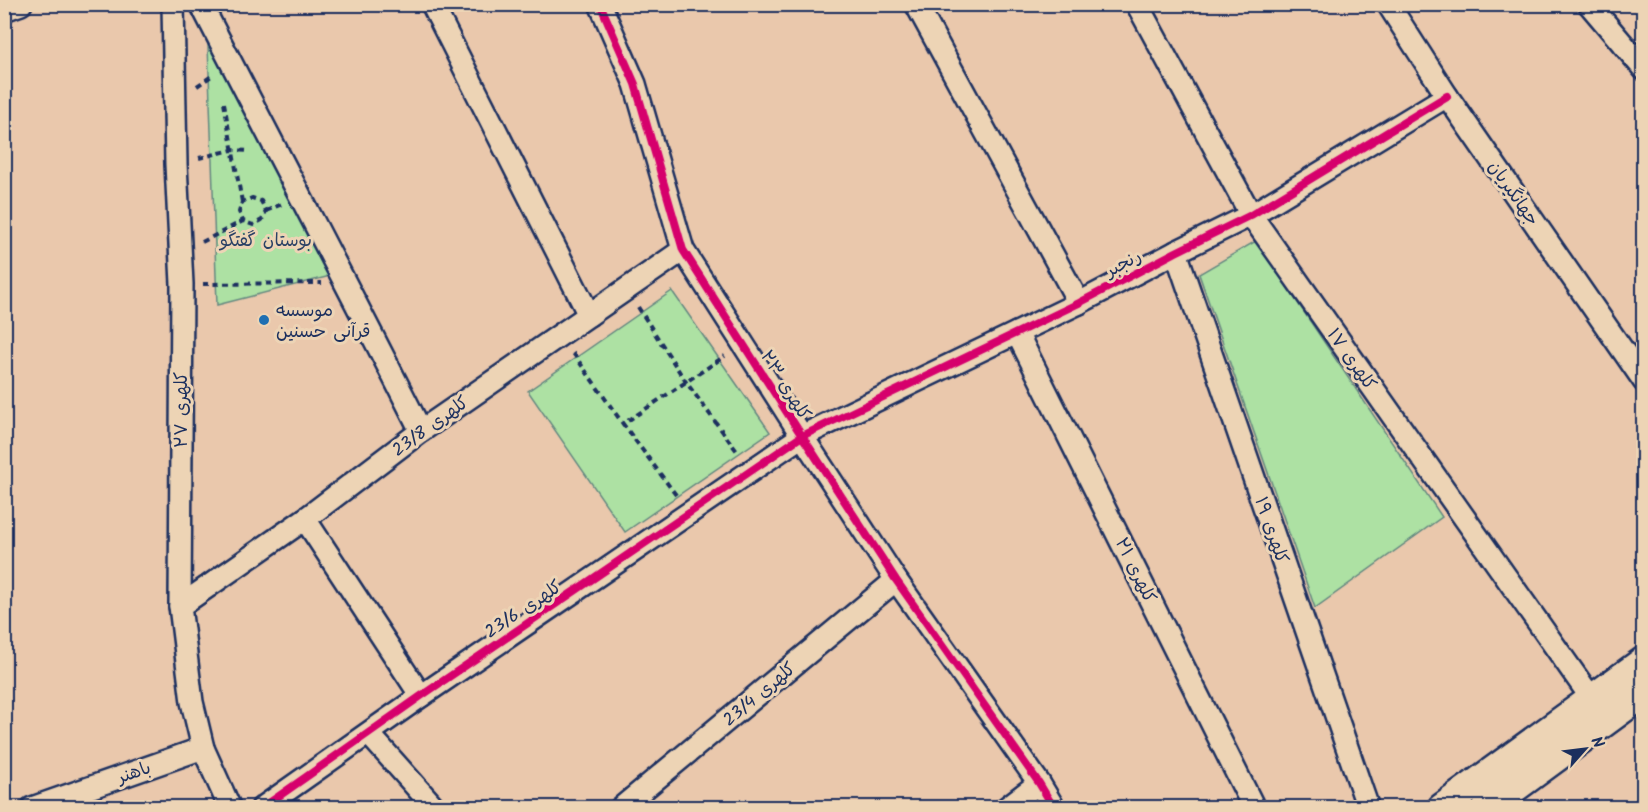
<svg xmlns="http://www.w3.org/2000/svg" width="1648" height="812" font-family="Kalam,'Playpen Sans Arabic',sans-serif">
	<rect width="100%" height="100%" fill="#eac8ac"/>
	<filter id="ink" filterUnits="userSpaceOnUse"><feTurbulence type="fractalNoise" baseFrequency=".0167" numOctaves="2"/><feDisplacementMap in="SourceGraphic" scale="12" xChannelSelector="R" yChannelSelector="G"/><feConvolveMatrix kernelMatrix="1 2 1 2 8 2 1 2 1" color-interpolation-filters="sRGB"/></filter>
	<g filter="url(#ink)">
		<g fill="#ade1a3" stroke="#648880" stroke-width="1.5">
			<path d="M207,16L342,273L217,305Z"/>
			<path d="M1256,241L1442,517L1315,608L1199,274Z"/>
			<path d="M672,291L770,432L625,532L528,391Z"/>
		</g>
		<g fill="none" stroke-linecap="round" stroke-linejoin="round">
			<g stroke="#1b2f5e" stroke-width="26">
				<g id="minor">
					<path d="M173,4L176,164L182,284L180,606L192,702L203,748L230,808"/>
					<path d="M201,4C274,147 349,288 421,431"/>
					<path d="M432,4L589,315"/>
					<path d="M600,4L635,84L683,250L802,436L896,580L1039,783L1054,808"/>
					<path d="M916,4L1079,303"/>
					<path d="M1137,4L1251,215L1592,699"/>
					<path d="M1388,4L1447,96L1644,381"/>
					<path d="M1589,4L1644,69"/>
					<path d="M4,10L21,4"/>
					<path d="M1176,252L1368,808"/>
					<path d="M1017,333L1254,808"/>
					<path d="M305,519L421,696"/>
					<path d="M180,606L305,519L421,431L683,250"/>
					<path d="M369,734L435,808"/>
					<path d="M32,808L203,748"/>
					<path d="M262,808L421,696L802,436L1079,303L1176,252L1251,215L1447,96"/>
					<path d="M621,808L896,580"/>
					<path d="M1006,808L1039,783"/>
				</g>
			</g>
			<g stroke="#1b2f5e" stroke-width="33">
				<g id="secondary">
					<path d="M1442,808L1644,661"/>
					<path d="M1487,808L1644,693"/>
				</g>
			</g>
			<g stroke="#1b2f5e" stroke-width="4" stroke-dasharray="6 4.5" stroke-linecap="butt">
				<path d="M197,86L213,75"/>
				<path d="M224,103L242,202"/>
				<path d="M199,158L232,150L250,151"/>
				<path d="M266,211L282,204"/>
				<path d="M202,242L243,221L253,225L262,220L266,211L261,201L252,198L242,202L239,212L243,221"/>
				<path d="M203,284L322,283"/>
				<path d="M638,307L686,382L739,454"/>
				<path d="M573,353L623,424"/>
				<path d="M676,495L623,424L725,356"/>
			</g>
			<use href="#minor" stroke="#edd4b5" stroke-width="21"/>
			<use href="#secondary" stroke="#edd4b5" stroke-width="28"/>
			<g stroke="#edd4b5" stroke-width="11">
				<g id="cycleway">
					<path d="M600,4L635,84L683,250L802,436L896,580L1039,783L1054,808"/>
					<path d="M262,808L421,696L802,436L1079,303L1176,252L1251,215L1447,96"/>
				</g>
			</g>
			<use href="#cycleway" stroke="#d6006c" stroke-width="8"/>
		</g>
	</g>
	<circle fill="#1f6fb2" stroke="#edd4b5" stroke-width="2" cx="264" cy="320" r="6"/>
	<g text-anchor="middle" stroke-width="6" stroke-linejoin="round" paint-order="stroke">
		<g font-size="18" fill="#1b2f5e" stroke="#edd4b5">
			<text transform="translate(1514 193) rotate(55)" y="6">جهانگیریان</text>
			<text transform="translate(1123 263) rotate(-28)" y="6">رنجبر</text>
			<text transform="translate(1352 359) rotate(55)" y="6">کلهری ۱۷</text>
			<text transform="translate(786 385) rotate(58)" y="6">کلهری ۲۳</text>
			<text transform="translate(181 410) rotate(-90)" y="6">کلهری ۲۷</text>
			<text transform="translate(430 426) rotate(-36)" y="6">کلهری 23/8</text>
			<text transform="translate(1272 530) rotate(71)" y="6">کلهری ۱۹</text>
			<text transform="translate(1136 570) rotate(64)" y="6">کلهری ۲۱</text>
			<text transform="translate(523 609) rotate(-34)" y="6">کلهری 23/6</text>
			<text transform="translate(759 694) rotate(-40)" y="6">کلهری 23/4</text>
			<text transform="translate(134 772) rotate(-19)" y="6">باهنر</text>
		</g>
		<g font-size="18" fill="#2a4165" stroke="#edd4b5">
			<text x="266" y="246">بوستان گفتگو</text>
		</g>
		<g font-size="18" fill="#1b2f5e" stroke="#edd4b5" text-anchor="start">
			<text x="276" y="316">موسسه<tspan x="276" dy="21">قرآنی حسنین</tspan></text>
		</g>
	</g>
	<rect width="1648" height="812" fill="none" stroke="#edd4b5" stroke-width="24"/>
	<rect x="12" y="12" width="1624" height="788" fill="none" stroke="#1b2f5e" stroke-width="2" filter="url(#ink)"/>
	<g transform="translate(1585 749) rotate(62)" stroke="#edd4b5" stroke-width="4.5" paint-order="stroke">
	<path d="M0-4.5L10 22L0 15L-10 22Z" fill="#1b2f5e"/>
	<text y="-9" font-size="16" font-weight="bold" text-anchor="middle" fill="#1b2f5e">N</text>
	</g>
</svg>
